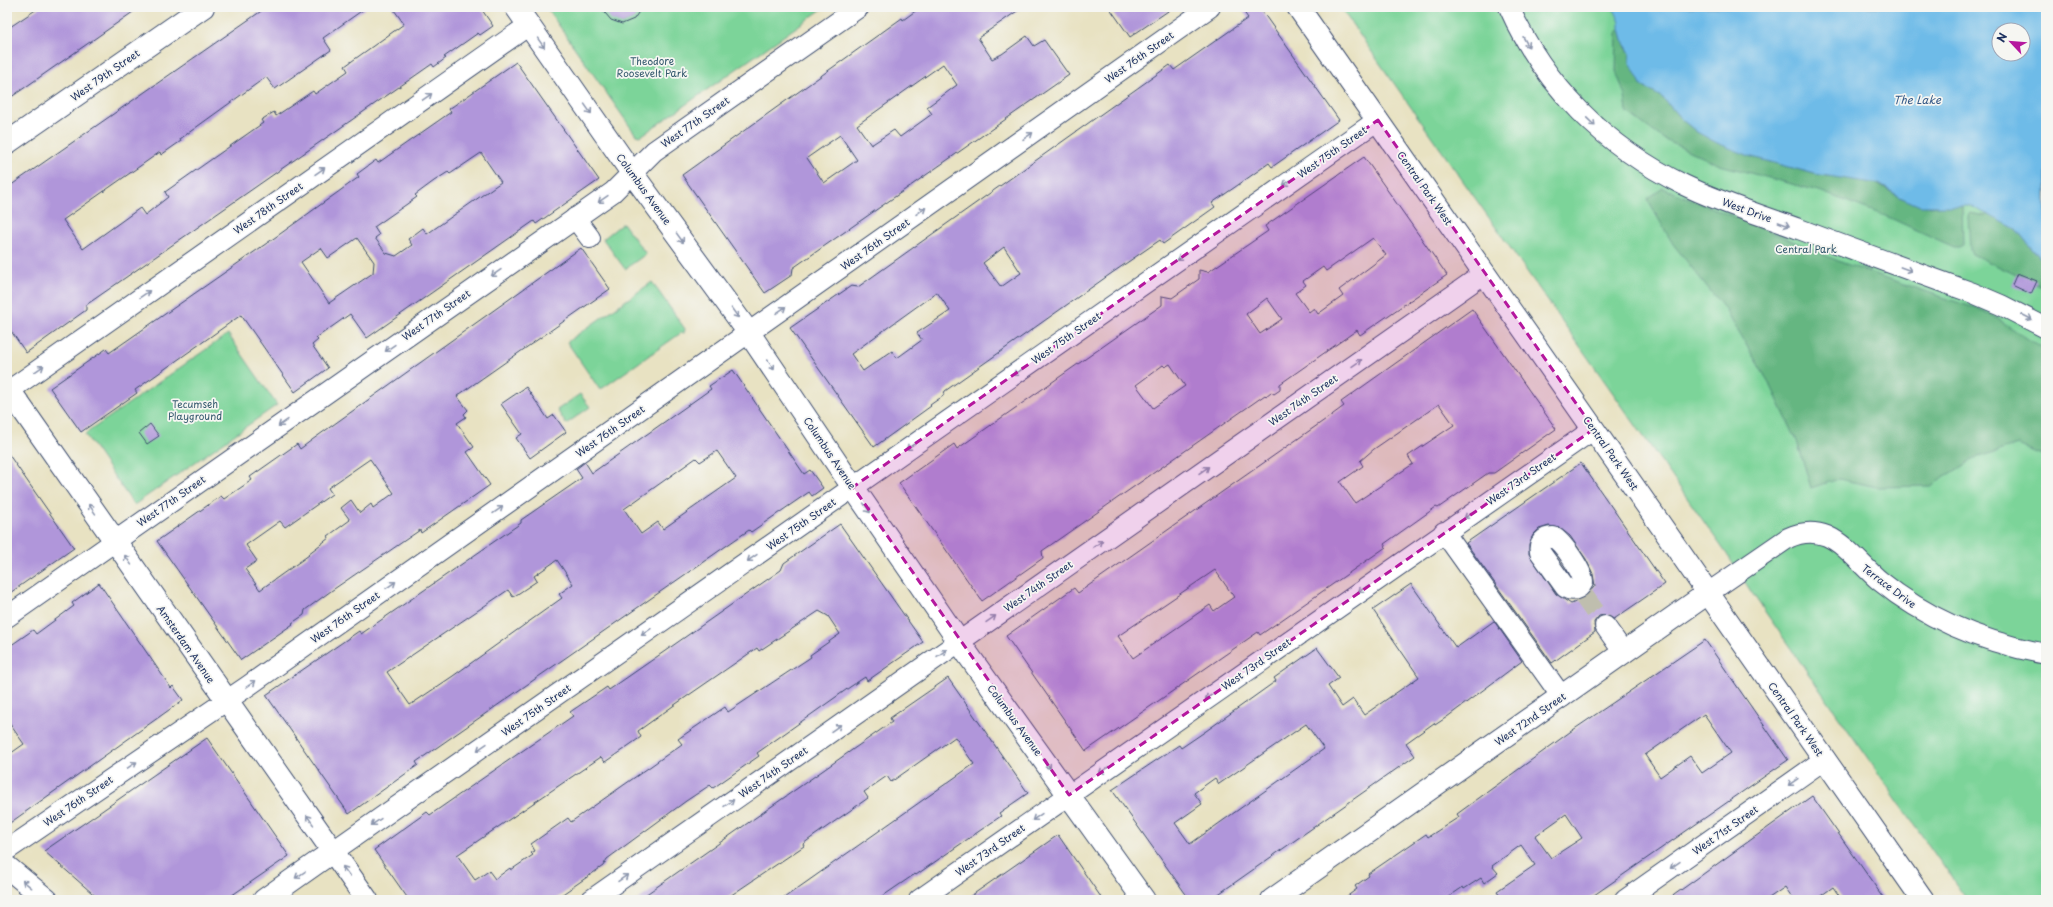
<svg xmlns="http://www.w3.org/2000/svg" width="2053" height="907" font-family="'Playpen Sans',sans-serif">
	<rect width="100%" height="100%" fill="#f6f6f2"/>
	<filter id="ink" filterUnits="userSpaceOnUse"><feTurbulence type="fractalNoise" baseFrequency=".025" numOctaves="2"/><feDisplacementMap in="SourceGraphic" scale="8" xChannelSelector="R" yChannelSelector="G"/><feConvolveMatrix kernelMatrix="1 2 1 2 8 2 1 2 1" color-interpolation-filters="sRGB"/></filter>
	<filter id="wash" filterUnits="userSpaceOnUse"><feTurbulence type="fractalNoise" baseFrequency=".012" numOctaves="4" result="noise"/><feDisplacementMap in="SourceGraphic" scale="16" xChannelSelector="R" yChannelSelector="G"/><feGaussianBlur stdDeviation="0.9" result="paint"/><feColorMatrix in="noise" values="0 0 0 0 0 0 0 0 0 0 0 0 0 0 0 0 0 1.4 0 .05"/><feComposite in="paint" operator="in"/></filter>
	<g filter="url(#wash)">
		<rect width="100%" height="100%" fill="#e8e2c2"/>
		<g fill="#7cd499" stroke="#4c827c" fill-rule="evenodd">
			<path d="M546,7H605L610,19L622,24L634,19L638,7H825L641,136L636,135Z"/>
			<path d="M1340,7H2046V900H1967L1752,593L1726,553ZM1999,30H2023V54H1999Z"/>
			<path d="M623,223L646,254L625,269L603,239Z"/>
			<path d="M652,282L685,329L684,333H681L600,390L567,342Z"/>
			<path d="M228,334L277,405L134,505L85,434Z"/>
			<path d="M580,394L590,407L566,424L557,410Z"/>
		</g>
		<g fill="#65b681" stroke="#407270">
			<path d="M1620,29L1626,48L1630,53V60L1642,86L1663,98L1681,119L1697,132L1752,157L1815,174L1873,182L1902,198L1931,207L1942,205H1962L1963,245L1959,247H1954L1888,217L1822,192L1720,165L1665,140L1627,112L1625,96L1616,71L1617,32Z"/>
			<path d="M1663,188L1762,228L1843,263L1989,313L2046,351V457L2018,445L1975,458L1931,486L1877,487L1839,479L1811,488L1797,441L1771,386L1724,308L1673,244L1647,199Z"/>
			<path d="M1970,213L1986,216L1987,213L2016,229L2046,266V289L1972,254L1970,249L1968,216Z"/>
		</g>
		<path fill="#6ebbe8" stroke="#4475a3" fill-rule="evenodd" d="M1610,7H2046V266L2016,229L1971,206H1920L1902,198L1879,184L1815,174L1752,157L1717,143L1697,132L1681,119L1663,98L1642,86L1630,63V53L1624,43L1620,29V22L1615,11ZM1999,30H2023V54H1999Z"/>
		<g id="blocks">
			<g fill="#b096da" fill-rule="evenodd">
				<path d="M40,7H140L7,100V29Z"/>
				<path d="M267,7H367L323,38L331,50L275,89L266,77L180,139L181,141L161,155L160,152L63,220L83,249L140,208L145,215L168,197L165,192L263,123L261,120L274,112L276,116L313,91L315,94L348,71L345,66L404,24L392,7H480L493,26L480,35L478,33L444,57L446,58L434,67L432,64L112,287L86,305V310L26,353L7,325V188Z"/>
				<path d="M600,7H642L634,19L622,24L611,20Z"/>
				<path d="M921,7H1023L978,38L992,59L1002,54L1027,36L1034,46L1044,40L1069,75L793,268L792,275L765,293L682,175L902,18L903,20ZM943,64L957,85L927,107L932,114L900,137L894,130L871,145L857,125ZM840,135L857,160L824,183L807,158Z"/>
				<path d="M1109,7H1174L1130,37Z"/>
				<path d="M1240,7H1259L1339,120L1272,167L1269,163L1238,185L1212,203L1215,207L1163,244L1160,240L1109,275L945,391L943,396L930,405L931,406L874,447L790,328L851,286L858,287L1170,65L1174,70L1248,18ZM1004,247L1021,273L1001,287L983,263ZM937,292L950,311L917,333L922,340L897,358L892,351L863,371L851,354Z"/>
				<path d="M516,62L599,180L536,224L534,221L367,338L350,314L316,338L318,340L312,345L328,368L295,392L241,315L135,390L137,393L81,432L50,388L106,349L109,353L280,234L359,177L357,174L376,160L378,163L398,149L451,112L449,109ZM481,153L501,182L427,234L423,228L415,234L408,239L412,245L396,256L386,253L375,238L379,235L374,227L417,197L415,195L434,181L448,172L450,174ZM357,238L374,262L373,273L329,303L301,262L321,248L328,258Z"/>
				<path d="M1364,157L1447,275L1360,335L1357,330L1280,384V390L1274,394L1271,392L1266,396L1265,395L1225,423L1042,551L1043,558L982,601L899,483L954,444L957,449L1162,305V296L1172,298L1199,279V270L1208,272L1268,231L1265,226ZM1373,238L1386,255L1339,290L1343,296L1318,314L1314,308L1309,312L1295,293L1306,285L1303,281L1323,267L1326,271ZM1267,298L1282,319L1260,334L1246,314ZM1170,364L1185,386L1153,408L1136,385L1163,365L1165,367Z"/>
				<path d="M581,248L610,289L457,396L468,410L464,414L466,417L457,423L474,447L467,452L490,485L421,533L420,530L331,591L305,610L304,615L292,623L293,624L241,660L157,541L221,496L224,499L252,480L250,477L297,444L300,449L312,440ZM370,459L394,493L373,508L371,504L360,513L351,500L341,508L350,520L328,536L329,538L308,554L309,555L260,590L245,569L257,561L246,545L280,521L285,527L332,494L328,488Z"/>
				<path d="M2017,273L2037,281L2031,294L2012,285Z"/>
				<path d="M1472,309L1556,429L1494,473H1488L1438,508L1436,507L1384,544L1386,547L1260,635L1258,632L1086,751L1006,636L1074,588L1078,593L1329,417L1344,406L1341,402ZM1439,404L1454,425L1408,456L1413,464L1355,503L1340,482L1363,466L1360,461L1374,449ZM1215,570L1234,597L1214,611L1210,605L1133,658L1118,636Z"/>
				<path d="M733,370L804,474L810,470L823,488L812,496L809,492L751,532L749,530L416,762L418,765L349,814L266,695L359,631L361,634L521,523V520L582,478L576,469L585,462L592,473L711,389L709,386ZM717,451L736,478L663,529L658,522L641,534L624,509L696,458L700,462ZM557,560L573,584L559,594L562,598L453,676L410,705L387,672L508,590L513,597L537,581L534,576Z"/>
				<path d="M526,387L548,419L554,415L566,432L530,458L516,438L522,434L501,404Z"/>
				<path d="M150,424L159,436L147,444L139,433Z"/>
				<path d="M7,452L74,548L7,595Z"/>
				<path d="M1581,463L1665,584L1614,619L1604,615L1599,616L1594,622L1595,632L1552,663L1466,543ZM1549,526L1560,528L1570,536L1586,559L1593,574L1595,586L1584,598L1571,604L1556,594L1529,554V544L1533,535L1539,529Z"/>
				<path d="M840,524L923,642L867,681L865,677L850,687L757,753L759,756L713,788L710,785L686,801L607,859L603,866L554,900H409L374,850L427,812L430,815L525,749L573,716L570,712L607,687L609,690L668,649L781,570L784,563ZM819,611L828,616L840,634L810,655L811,657L728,712L725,707L678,739L682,744L651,766L571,822L568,818L531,844L535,851L531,853L533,855L511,870L510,868L495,879L489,871L475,880L457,855L601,757L605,762L641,737L638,731L673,706L757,648L759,651Z"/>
				<path d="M99,583L171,688L173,686L183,700L7,825V756L24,744L7,720V648L33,630L36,634L74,606L72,603Z"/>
				<path d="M1411,584L1456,648L1494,621L1522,661L1447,717L1435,725L1434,723L1406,743L1415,756L1210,900H1190L1112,790L1179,745L1181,748L1206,731L1276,681L1274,678L1317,648L1339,678L1328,686L1342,707L1353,699L1364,715L1419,677L1373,610ZM1306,724L1324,749L1190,844L1175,823L1202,804L1194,793L1215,778L1219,784Z"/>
				<path d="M1705,640L1788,760L1587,900H1503L1497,891L1535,865L1521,845L1492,866L1498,873L1484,883L1481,878L1464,889L1463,887L1444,900H1342L1357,889L1355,886L1369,876L1368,874L1426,834L1428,837L1459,817L1457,814L1570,732ZM1704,714L1731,753L1702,773L1690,756L1660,777L1645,755ZM1566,814L1582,838L1551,858L1535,836Z"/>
				<path d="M948,678L1028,793L999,813L1001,816L916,875L915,874L877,900H781L974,764L955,737L891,782L887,776L864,792L868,798L811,838L803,844L804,846L724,900H638L892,722L890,718Z"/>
				<path d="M207,738L289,856L225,900H100L44,851Z"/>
				<path d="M1812,796L1885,900H1842L1833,887L1815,900H1794L1785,887L1766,900H1667Z"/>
				<path d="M1058,835L1103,900H965L1021,861Z"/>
			</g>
		</g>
	</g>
	<g filter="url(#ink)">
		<use href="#blocks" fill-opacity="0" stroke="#3a4a6d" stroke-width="1"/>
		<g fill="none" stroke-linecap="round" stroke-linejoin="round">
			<path stroke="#bfbeae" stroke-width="20" stroke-dasharray="20 10" stroke-linecap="butt" d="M1583,595L1605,626"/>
			<g stroke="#3a4a6d" stroke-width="22">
				<g id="minor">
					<path d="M1509,7C1544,86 1606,147 1684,185C1721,203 1761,215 1799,229C1857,251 1915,272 1973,293L2001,305L2046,328"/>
					<path d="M575,218L590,238"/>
					<path d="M7,392L529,25"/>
					<path d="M1444,532L1562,697"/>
					<path d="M1553,537C1562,541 1584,573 1583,582C1579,590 1572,592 1565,587L1540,552C1538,543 1544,537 1553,537Z"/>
					<path d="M1708,593L1788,538C1801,532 1814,531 1827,536C1847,545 1863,567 1880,581C1928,620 1986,643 2046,654"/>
					<path d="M7,617L613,192L654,151L859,7"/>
					<path d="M1605,626L1624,653"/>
					<path d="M7,850L248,686L1210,7"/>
					<path d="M332,852L1378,120"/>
					<path d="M591,900L1485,273"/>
					<path d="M919,900L1594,429"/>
					<path d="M1625,900L1825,759"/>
				</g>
			</g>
			<g stroke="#3a4a6d" stroke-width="24">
				<g id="major">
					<path d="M516,7L632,173L749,333L844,474L969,656L1144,900"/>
					<path d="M1298,7L1923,900"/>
					<path d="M7,143L203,7"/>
					<path d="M7,387L367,900"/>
					<path d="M7,867L47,900"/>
					<path d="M264,900L332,852"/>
					<path d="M1272,900L1708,593"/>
				</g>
			</g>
			<use href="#minor" stroke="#fff" stroke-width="20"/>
			<use href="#major" stroke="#fff" stroke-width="22"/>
		</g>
		<defs><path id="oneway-shaft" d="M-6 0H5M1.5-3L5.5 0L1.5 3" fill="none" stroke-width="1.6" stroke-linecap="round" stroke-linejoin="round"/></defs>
		<g stroke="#8d97ae">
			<use href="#oneway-shaft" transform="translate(1526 42) rotate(61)"/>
			<use href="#oneway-shaft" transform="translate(541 43) rotate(55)"/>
			<use href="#oneway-shaft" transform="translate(427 97) rotate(-35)"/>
			<use href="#oneway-shaft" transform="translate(588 109) rotate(55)"/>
			<use href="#oneway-shaft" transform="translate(1591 122) rotate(44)"/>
			<use href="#oneway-shaft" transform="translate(1028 136) rotate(-35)"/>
			<use href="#oneway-shaft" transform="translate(320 171) rotate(-35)"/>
			<use href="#oneway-shaft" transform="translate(1288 182) rotate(145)"/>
			<use href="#oneway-shaft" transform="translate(603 199) rotate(145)"/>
			<use href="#oneway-shaft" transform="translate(921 211) rotate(-35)"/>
			<use href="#oneway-shaft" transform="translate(1784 224) rotate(20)"/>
			<use href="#oneway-shaft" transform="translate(680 238) rotate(54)"/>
			<use href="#oneway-shaft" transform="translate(1182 257) rotate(145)"/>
			<use href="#oneway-shaft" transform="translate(1906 269) rotate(20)"/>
			<use href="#oneway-shaft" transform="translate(496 273) rotate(145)"/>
			<use href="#oneway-shaft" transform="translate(145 294) rotate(-35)"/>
			<use href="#oneway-shaft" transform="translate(781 310) rotate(-35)"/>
			<use href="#oneway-shaft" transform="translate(735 313) rotate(54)"/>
			<use href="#oneway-shaft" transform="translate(2027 317) rotate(27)"/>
			<use href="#oneway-shaft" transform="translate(390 348) rotate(145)"/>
			<use href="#oneway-shaft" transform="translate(1357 363) rotate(-35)"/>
			<use href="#oneway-shaft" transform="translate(771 365) rotate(56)"/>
			<use href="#oneway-shaft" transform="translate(39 369) rotate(-35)"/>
			<use href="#oneway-shaft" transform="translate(1018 372) rotate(145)"/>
			<use href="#oneway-shaft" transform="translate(283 423) rotate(145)"/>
			<use href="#oneway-shaft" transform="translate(911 446) rotate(145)"/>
			<use href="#oneway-shaft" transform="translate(1204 470) rotate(-35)"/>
			<use href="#oneway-shaft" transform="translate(867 508) rotate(55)"/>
			<use href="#oneway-shaft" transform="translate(92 509) rotate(-125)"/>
			<use href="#oneway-shaft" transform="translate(498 510) rotate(-35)"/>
			<use href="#oneway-shaft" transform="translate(1469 515) rotate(145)"/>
			<use href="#oneway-shaft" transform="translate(1098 544) rotate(-35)"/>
			<use href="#oneway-shaft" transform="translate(752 558) rotate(145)"/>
			<use href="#oneway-shaft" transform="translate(128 560) rotate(-125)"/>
			<use href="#oneway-shaft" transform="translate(391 585) rotate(-35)"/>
			<use href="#oneway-shaft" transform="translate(1363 589) rotate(145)"/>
			<use href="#oneway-shaft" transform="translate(991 619) rotate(-35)"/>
			<use href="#oneway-shaft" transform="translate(646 632) rotate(145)"/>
			<use href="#oneway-shaft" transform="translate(942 653) rotate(-35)"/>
			<use href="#oneway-shaft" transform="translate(251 684) rotate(-35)"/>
			<use href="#oneway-shaft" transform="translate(1210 696) rotate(145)"/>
			<use href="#oneway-shaft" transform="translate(836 728) rotate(-35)"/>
			<use href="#oneway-shaft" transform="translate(482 747) rotate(145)"/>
			<use href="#oneway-shaft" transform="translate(1047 764) rotate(54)"/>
			<use href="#oneway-shaft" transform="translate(132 765) rotate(-34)"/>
			<use href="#oneway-shaft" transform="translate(1104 770) rotate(145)"/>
			<use href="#oneway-shaft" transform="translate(1793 782) rotate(145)"/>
			<use href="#oneway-shaft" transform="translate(729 803) rotate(-35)"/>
			<use href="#oneway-shaft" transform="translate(1037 817) rotate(145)"/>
			<use href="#oneway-shaft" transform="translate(310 820) rotate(-125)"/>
			<use href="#oneway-shaft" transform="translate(376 822) rotate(145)"/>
			<use href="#oneway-shaft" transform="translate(1675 865) rotate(145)"/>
			<use href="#oneway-shaft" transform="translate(346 871) rotate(-126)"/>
			<use href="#oneway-shaft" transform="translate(300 875) rotate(146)"/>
			<use href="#oneway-shaft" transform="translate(623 878) rotate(-35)"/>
			<use href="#oneway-shaft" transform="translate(27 884) rotate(-141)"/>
		</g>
	</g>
	<path fill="#b5179e" fill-opacity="0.2" stroke="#b5179e" stroke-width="3" stroke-dasharray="8 5" stroke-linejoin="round" d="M1378,120L1594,429L1069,795L853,487Z"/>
	<g text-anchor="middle" stroke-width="3.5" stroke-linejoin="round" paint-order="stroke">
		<g font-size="10" fill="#1b2f5e" stroke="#f6f6f2">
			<text transform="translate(1139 57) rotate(-35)" y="4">West 76th Street</text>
			<text transform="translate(105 75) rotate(-35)" y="4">West 79th Street</text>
			<text transform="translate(695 122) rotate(-35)" y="4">West 77th Street</text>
			<text transform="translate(1332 152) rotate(-35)" y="4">West 75th Street</text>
			<text transform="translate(1425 188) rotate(55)" y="4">Central Park West</text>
			<text transform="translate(644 189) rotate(54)" y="4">Columbus Avenue</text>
			<text transform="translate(268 208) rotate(-35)" y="4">West 78th Street</text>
			<text transform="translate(1747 210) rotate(20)" y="4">West Drive</text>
			<text transform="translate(875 244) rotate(-35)" y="4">West 76th Street</text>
			<text transform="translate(436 315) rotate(-35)" y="4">West 77th Street</text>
			<text transform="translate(1066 338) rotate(-35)" y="4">West 75th Street</text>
			<text transform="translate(1303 400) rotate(-35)" y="4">West 74th Street</text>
			<text transform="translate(610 431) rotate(-35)" y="4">West 76th Street</text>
			<text transform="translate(830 453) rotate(56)" y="4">Columbus Avenue</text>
			<text transform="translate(1611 453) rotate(55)" y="4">Central Park West</text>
			<text transform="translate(1521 479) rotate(-35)" y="4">West 73rd Street</text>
			<text transform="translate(171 501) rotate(-35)" y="4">West 77th Street</text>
			<text transform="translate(801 524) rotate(-35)" y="4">West 75th Street</text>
			<text transform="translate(1038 586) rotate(-35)" y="4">West 74th Street</text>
			<text transform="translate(1889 586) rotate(37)" y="4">Terrace Drive</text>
			<text transform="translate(345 617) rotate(-35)" y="4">West 76th Street</text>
			<text transform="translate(186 644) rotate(55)" y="4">Amsterdam Avenue</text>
			<text transform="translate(1256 664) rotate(-35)" y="4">West 73rd Street</text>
			<text transform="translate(536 710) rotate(-35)" y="4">West 75th Street</text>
			<text transform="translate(1530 719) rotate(-35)" y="4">West 72nd Street</text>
			<text transform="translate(1796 719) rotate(55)" y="4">Central Park West</text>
			<text transform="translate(1015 720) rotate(54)" y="4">Columbus Avenue</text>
			<text transform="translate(773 772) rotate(-35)" y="4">West 74th Street</text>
			<text transform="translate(78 801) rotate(-34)" y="4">West 76th Street</text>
			<text transform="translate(1725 830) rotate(-35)" y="4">West 71st Street</text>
			<text transform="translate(990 850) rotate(-35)" y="4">West 73rd Street</text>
		</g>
		<g font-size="10" fill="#33586d" stroke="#f6f6f2">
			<text x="652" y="65">Theodore<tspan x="652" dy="12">Roosevelt Park</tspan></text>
			<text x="1806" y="253">Central Park</text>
			<text x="195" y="408">Tecumseh<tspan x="195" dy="12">Playground</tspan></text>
		</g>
		<g font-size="11" font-style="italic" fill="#345987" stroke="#f6f6f2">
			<text x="1917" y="104">The Lake</text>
		</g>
	</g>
	<rect width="2053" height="907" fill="none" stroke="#f6f6f2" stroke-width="24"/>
	<g transform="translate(2011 42) rotate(296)"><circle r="19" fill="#f6f6f2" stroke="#9ea6b7"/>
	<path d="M0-3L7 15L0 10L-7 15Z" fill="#b5179e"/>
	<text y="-6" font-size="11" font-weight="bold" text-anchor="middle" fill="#1b2f5e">N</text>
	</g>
</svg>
